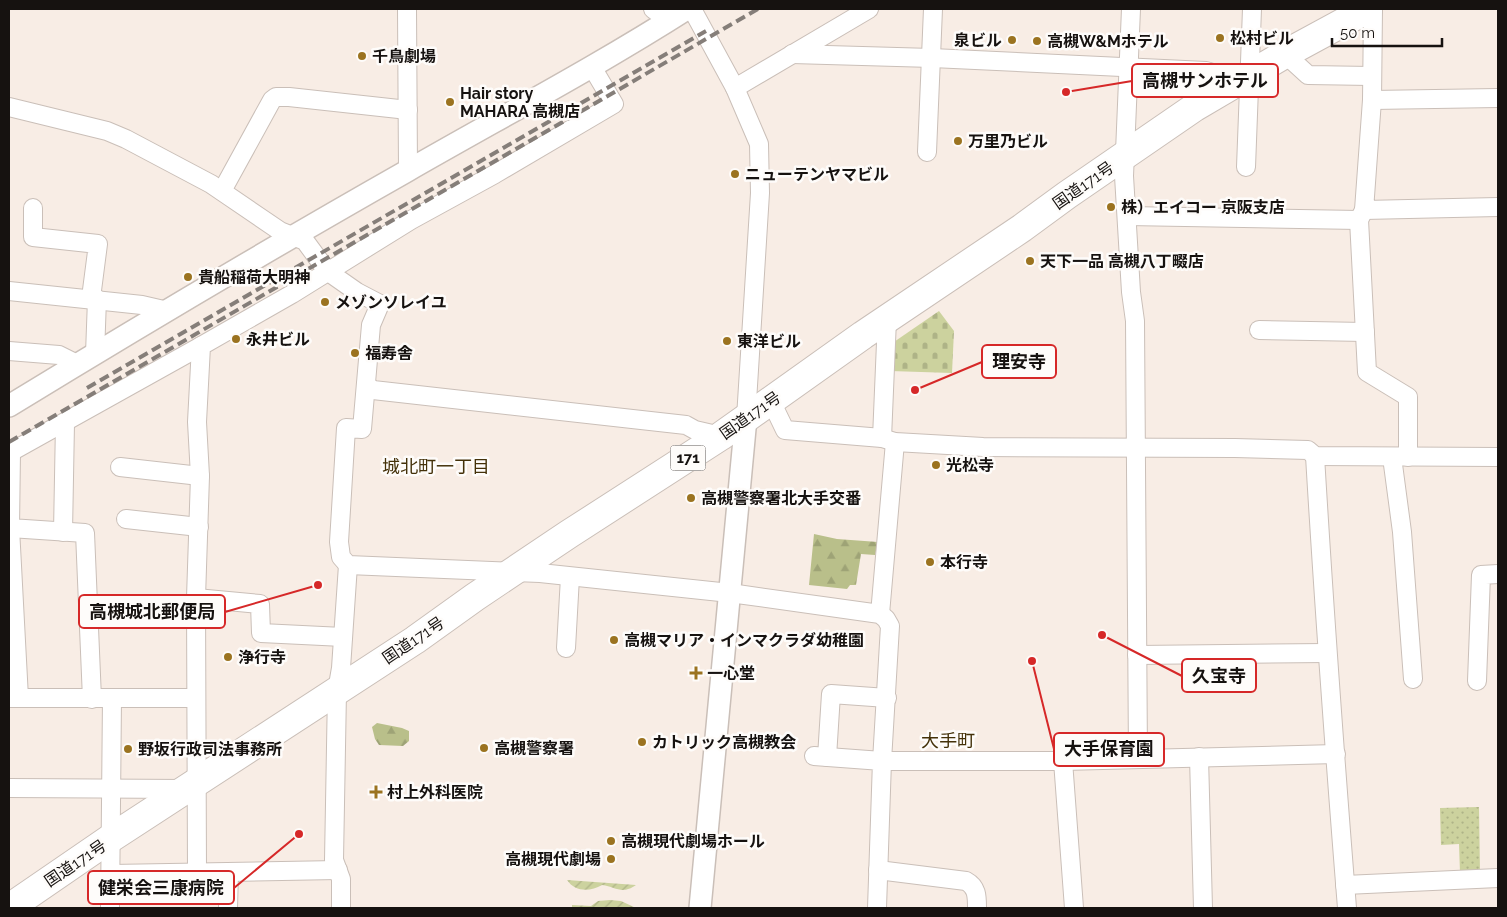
<svg xmlns="http://www.w3.org/2000/svg" width="1507" height="917" font-family="Raleway,'Noto Sans JP',sans-serif">
	<defs>
		<pattern id="grass-dots" width="8" height="8" patternUnits="userSpaceOnUse" patternTransform="scale(1.25)"><rect width="8" height="8" fill="#ccd29e"/><path d="M2 2h.1M6 6h.1" fill="none" stroke="#aeb387" stroke-width="1.8" stroke-linecap="round"/></pattern>
		<pattern id="forest-firs" width="22" height="20" patternUnits="userSpaceOnUse" patternTransform="scale(1.25)"><rect width="22" height="20" fill="#b9bf8a"/><path d="M5 1l3.5 6h-7zM16 11l3.5 6h-7z" fill="#9ea376"/></pattern>
		<pattern id="cemetery-stones" width="16" height="16" patternUnits="userSpaceOnUse" patternTransform="scale(1.25)"><rect width="16" height="16" fill="#ccd29e"/><path d="M2 7V4a2 2 0 0 1 4 0v3zM10 15v-3a2 2 0 0 1 4 0v3z" fill="#aeb387"/></pattern>
		<pattern id="garden-furrows" width="10" height="10" patternUnits="userSpaceOnUse" patternTransform="scale(1.25)"><rect width="10" height="10" fill="#ccd29e"/><path d="M-1 1l2-2M0 10L10 0M9 11l2-2" fill="none" stroke="#aeb387"/></pattern>
	</defs>
	<rect width="100%" height="100%" fill="#f8ede5"/>
	<path fill="url(#grass-dots)" d="M1479,807L1480,873H1460L1459,844L1441,845L1440,808Z"/>
	<g fill="url(#forest-firs)">
		<path d="M814,534L837,539L878,542L875,555L861,554L856,585H850L847,589L809,585Z"/>
		<path d="M377,723L402,728L409,731V741L403,746L379,745L375,739L372,727Z"/>
	</g>
	<path fill="url(#cemetery-stones)" d="M939,311L954,331L952,373L890,371L891,344Z"/>
	<g fill="url(#garden-furrows)">
		<path d="M567,880L636,885C622,895 616,887 602,885C590,892 575,892 567,880Z"/>
		<path d="M610,900L621,901L636,908H572V905L591,906L598,901Z"/>
	</g>
	<g fill="none" stroke-linecap="round" stroke-linejoin="round">
		<g stroke="#cabfb8" stroke-width="20">
			<g id="minor">
				<path d="M407,9L408,170"/>
				<path d="M653,9L669,21"/>
				<path d="M692,9L735,88L759,144L760,193L746,418"/>
				<path d="M1131,9L1124,176L1131,292L1135,321L1138,759"/>
				<path d="M1373,9L1372,100L1364,210L1498,207"/>
				<path d="M792,54L932,58L1206,71L1240,81"/>
				<path d="M1285,54L1308,75L1371,76"/>
				<path d="M735,88L869,9"/>
				<path d="M1372,100L1498,98"/>
				<path d="M9,107L107,131L126,139L211,184L280,231L305,241L327,271L357,292L380,304L371,325L362,429L346,428L339,542L341,557L348,565L540,573L730,593L880,614L886,619L890,626L882,761H1063L1336,754"/>
				<path d="M927,152L933,9"/>
				<path d="M1246,167L1252,9"/>
				<path d="M222,191L272,100L276,97H289L408,110"/>
				<path d="M33,208V237L98,244L91,298"/>
				<path d="M1364,210L1359,220L1367,372L1408,397V457"/>
				<path d="M1127,216L1359,220"/>
				<path d="M9,291L142,305L168,311"/>
				<path d="M1259,330L1365,332"/>
				<path d="M9,351L59,355L77,364"/>
				<path d="M95,354L97,299"/>
				<path d="M366,385L373,390L686,425L695,430L721,436"/>
				<path d="M771,401L785,430L882,438L895,442L983,447L1235,448L1308,450L1315,456L1498,457"/>
				<path d="M882,438L887,319"/>
				<path d="M11,452L10,528L85,533L92,699"/>
				<path d="M9,453L201,346"/>
				<path d="M1315,456C1324,607 1335,758 1347,908"/>
				<path d="M1392,457L1402,532L1413,679"/>
				<path d="M120,467L200,476"/>
				<path d="M126,519L199,527"/>
				<path d="M9,528H10L19,698"/>
				<path d="M63,532L65,423"/>
				<path d="M196,598L260,604L261,633L343,637"/>
				<path d="M880,614L895,442"/>
				<path d="M566,648L570,577"/>
				<path d="M1137,655L1327,653"/>
				<path d="M1477,681L1481,575L1498,574"/>
				<path d="M9,698H196"/>
				<path d="M814,756L882,761L877,908"/>
				<path d="M827,757L831,694L887,698"/>
				<path d="M1199,757L1203,908"/>
				<path d="M1063,761L1074,908"/>
				<path d="M9,788L186,789"/>
				<path d="M878,870L966,881C977,887 977,896 977,908"/>
				<path d="M197,872L196,598L200,476L197,422L201,346L292,294L411,220L495,174L614,104L592,67"/>
				<path d="M111,874L338,870"/>
				<path d="M1345,885L1498,878"/>
				<path d="M110,908L112,698"/>
				<path d="M228,908L229,873"/>
				<path d="M341,908V879L334,860L337,691L341,668L348,565"/>
			</g>
		</g>
		<g stroke="#cabfb8" stroke-width="24">
			<g id="tertiary">
				<path d="M9,406C140,326 273,247 407,171C501,117 596,67 687,9"/>
				<path d="M700,908L746,418"/>
			</g>
		</g>
		<g stroke="#cabfb8" stroke-width="30">
			<path id="trunk" d="M9,908L111,838L415,640L475,597L569,534L721,436L863,335L1022,228L1067,195L1195,107L1285,54L1368,9"/>
		</g>
		<use href="#minor" stroke="#fff" stroke-width="18"/>
		<use href="#tertiary" stroke="#fff" stroke-width="21"/>
		<use href="#trunk" stroke="#fff" stroke-width="28"/>
		<g stroke="#857e79" stroke-width="4" stroke-dasharray="10 5" stroke-linecap="butt">
			<path d="M87,388L706,31"/>
			<path d="M9,442L758,9"/>
		</g>
	</g>
	<g fill="#9b7320" stroke="#fefcfa" stroke-width="2">
		<circle cx="1220" cy="38" r="5"/>
		<circle cx="1012" cy="40" r="5"/>
		<circle cx="1037" cy="41" r="5"/>
		<circle cx="362" cy="56" r="5"/>
		<circle cx="450" cy="102" r="5"/>
		<circle cx="958" cy="141" r="5"/>
		<circle cx="735" cy="174" r="5"/>
		<circle cx="1111" cy="207" r="5"/>
		<circle cx="1030" cy="261" r="5"/>
		<circle cx="188" cy="277" r="5"/>
		<circle cx="325" cy="302" r="5"/>
		<circle cx="236" cy="339" r="5"/>
		<circle cx="727" cy="341" r="5"/>
		<circle cx="355" cy="353" r="5"/>
		<circle cx="936" cy="465" r="5"/>
		<circle cx="691" cy="498" r="5"/>
		<circle cx="930" cy="562" r="5"/>
		<circle cx="614" cy="640" r="5"/>
		<circle cx="228" cy="657" r="5"/>
		<path d="M693.5 665.5h5v5h5v5h-5v5h-5v-5h-5v-5h5z"/>
		<circle cx="642" cy="742" r="5"/>
		<circle cx="484" cy="748" r="5"/>
		<circle cx="128" cy="749" r="5"/>
		<path d="M373.5 784.5h5v5h5v5h-5v5h-5v-5h-5v-5h5z"/>
		<circle cx="611" cy="841" r="5"/>
		<circle cx="611" cy="859" r="5"/>
	</g>
	<g text-anchor="middle" stroke-width="5" stroke-linejoin="round" paint-order="stroke">
		<rect fill="#fefcfa" stroke="#5c5856" stroke-width="1" x="670.5" y="445.5" width="35" height="25" rx="4"/>
		<g font-size="15" font-weight="bold" fill="#161210">
			<text x="688" y="463">171</text>
		</g>
		<g font-size="16" font-weight="bold" fill="#161210" stroke="#fefcfa" text-anchor="start">
			<text x="1230" y="44">松村ビル</text>
			<text x="1002" y="46" text-anchor="end">泉ビル</text>
			<text x="1047" y="47">高槻W&amp;Mホテル</text>
			<text x="372" y="62">千鳥劇場</text>
			<text x="460" y="99">Hair story<tspan x="460" dy="18">MAHARA 高槻店</tspan></text>
			<text x="968" y="147">万里乃ビル</text>
			<text x="745" y="180">ニューテンヤマビル</text>
			<text x="1121" y="213">株）エイコー 京阪支店</text>
			<text x="1040" y="267">天下一品 高槻八丁畷店</text>
			<text x="198" y="283">貴船稲荷大明神</text>
			<text x="335" y="308">メゾンソレイユ</text>
			<text x="246" y="345">永井ビル</text>
			<text x="737" y="347">東洋ビル</text>
			<text x="365" y="359">福寿舎</text>
			<text x="946" y="471">光松寺</text>
			<text x="701" y="504">高槻警察署北大手交番</text>
			<text x="940" y="568">本行寺</text>
			<text x="624" y="646">高槻マリア・インマクラダ幼稚園</text>
			<text x="238" y="663">浄行寺</text>
			<text x="707" y="679">一心堂</text>
			<text x="652" y="748">カトリック高槻教会</text>
			<text x="494" y="754">高槻警察署</text>
			<text x="138" y="755">野坂行政司法事務所</text>
			<text x="387" y="798">村上外科医院</text>
			<text x="621" y="847">高槻現代劇場ホール</text>
			<text x="601" y="865" text-anchor="end">高槻現代劇場</text>
		</g>
		<g font-size="16" fill="#161210" stroke="#fefcfa">
			<text transform="translate(1083 185) rotate(-35)" y="6">国道171号</text>
			<text transform="translate(750 415) rotate(-35)" y="6">国道171号</text>
			<text transform="translate(413 640) rotate(-34)" y="6">国道171号</text>
			<text transform="translate(75 863) rotate(-34)" y="6">国道171号</text>
		</g>
		<g font-size="18" fill="#443109" stroke="#fefcfa">
			<text x="436" y="473">城北町一丁目</text>
			<text x="948" y="747">大手町</text>
		</g>
	</g>
	<path fill="none" stroke="#d62828" stroke-width="2" d="M1066 92L1132 81M915 390L982 362M318 585L225 612M1102 635L1182 676M1032 661L1054 749M299 834L234 888"/>
	<g fill="#d62828" stroke="#fefcfa" stroke-width="2">
		<circle cx="1066" cy="92" r="5"/>
		<circle cx="915" cy="390" r="5"/>
		<circle cx="318" cy="585" r="5"/>
		<circle cx="1102" cy="635" r="5"/>
		<circle cx="1032" cy="661" r="5"/>
		<circle cx="299" cy="834" r="5"/>
	</g>
	<g fill="#fefcfa" stroke="#d62828" stroke-width="2">
		<rect x="1132" y="64" width="146" height="33" rx="5"/>
		<rect x="982" y="345" width="74" height="33" rx="5"/>
		<rect x="79" y="595" width="146" height="33" rx="5"/>
		<rect x="1182" y="659" width="74" height="33" rx="5"/>
		<rect x="1054" y="733" width="110" height="33" rx="5"/>
		<rect x="88" y="871" width="146" height="33" rx="5"/>
	</g>
	<g font-size="18" text-anchor="middle" font-weight="bold" fill="#161210">
		<text x="1205" y="87">高槻サンホテル</text>
		<text x="1019" y="368">理安寺</text>
		<text x="152" y="618">高槻城北郵便局</text>
		<text x="1219" y="682">久宝寺</text>
		<text x="1109" y="755">大手保育園</text>
		<text x="161" y="894">健栄会三康病院</text>
	</g>
	<rect width="1507" height="917" fill="none" stroke="#161210" stroke-width="20"/>
	<path d="M1332 38v8h110v-8" fill="none" stroke="#161210" stroke-width="2.5"/>
	<text x="1340" y="38" font-size="15" fill="#161210" stroke="#fefcfa" stroke-width="4" paint-order="stroke">50 m</text>
</svg>
